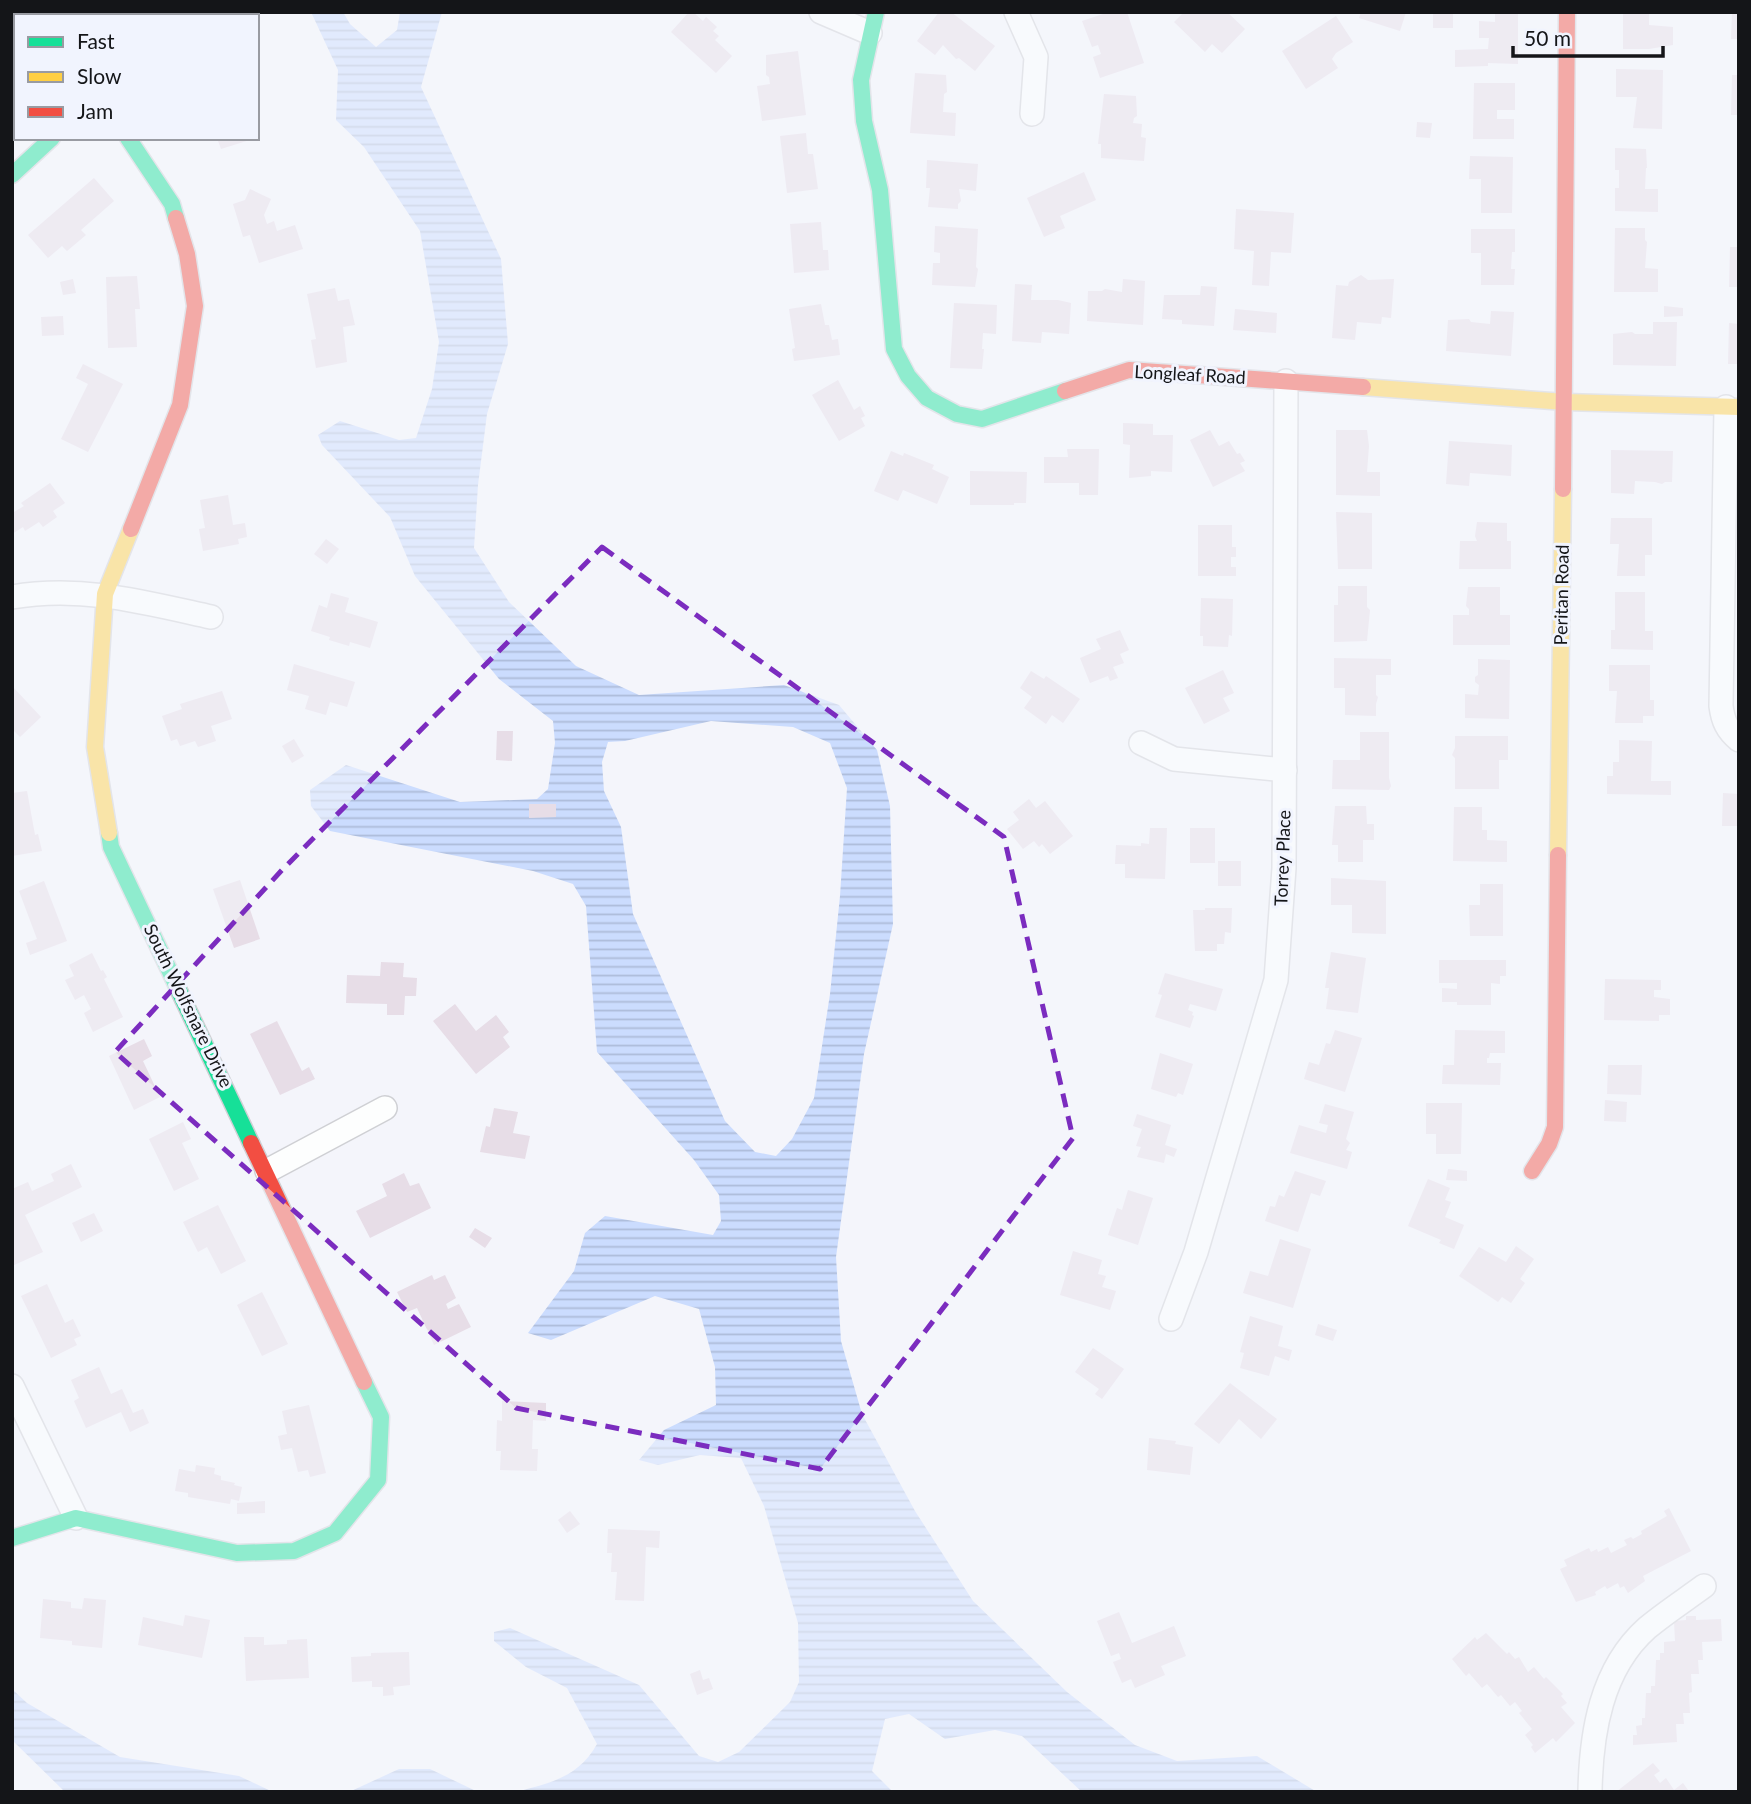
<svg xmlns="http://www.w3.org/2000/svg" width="1751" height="1804" font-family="Lato,sans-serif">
	<defs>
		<pattern id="water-rules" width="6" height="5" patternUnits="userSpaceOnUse" patternTransform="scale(1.75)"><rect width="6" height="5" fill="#cbdcfe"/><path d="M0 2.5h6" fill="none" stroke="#adbcd9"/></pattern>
	</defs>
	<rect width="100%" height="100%" fill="#f4f5fb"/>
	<g fill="url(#water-rules)" fill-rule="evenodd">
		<path d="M311,12H343L350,24L376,47L397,30L400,12H442L421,87L501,259L508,344L487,414L478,485L474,548L509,602L576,666L639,695L784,685L839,705L877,750L890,806L893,924L864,1054L836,1257L841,1341L862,1414L915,1511L973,1601L1067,1692L1135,1745L1177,1761L1257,1756L1317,1792H1082L1022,1736L995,1730L945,1739L909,1714L885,1719L872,1771L893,1792H516C550,1783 579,1777 597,1744L567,1688L526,1667L494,1641V1632L510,1628L639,1685L699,1756L718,1762L739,1752L790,1702L799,1682L798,1623L764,1506L741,1458L700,1455L658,1465L639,1460L664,1430L716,1405L715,1367L699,1309L655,1296L551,1340L528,1333L574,1271L585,1233L605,1216L713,1235L721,1221L719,1195L694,1160L597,1052L586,906L573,884L533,871L330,831L311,806L310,790L346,765L460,802L537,799L548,789L555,743L553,721L499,679L415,576L390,517L322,445L318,435L340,421L399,440L416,438L432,389L439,342L420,231L364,147L336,120L338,70ZM711,721L793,727L830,743L847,788L840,896L830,994L814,1098L792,1139L776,1156L755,1152L725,1121L633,914L621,827L604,791L602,762L608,742L625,741Z"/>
		<path d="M12,1689L27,1703L120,1757L239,1776L273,1792H65L12,1740Z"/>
		<path d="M399,1769H430L478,1792H349Z"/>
	</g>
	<g fill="#e7dde7">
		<path d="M689,12H693L703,21L706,17L717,27L713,31L719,36L715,40L732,56L716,73L671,32Z"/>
		<path d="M939,12H951L995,46L975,71L959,58L956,59L943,45L935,55L917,41Z"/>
		<path d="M1109,12H1127L1144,63L1100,78L1093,57L1101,54L1098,45L1092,47L1082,21Z"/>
		<path d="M1184,12H1227L1245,29L1222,53L1212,44L1205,52L1174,22Z"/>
		<path d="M1361,12H1406L1400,31L1359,18Z"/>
		<rect x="1433" y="12" width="20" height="16"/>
		<path d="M1623,12H1649V25L1673,27V45L1649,49H1623Z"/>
		<path d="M1732,12H1739V39H1731Z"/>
		<path d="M1495,14H1518V64L1488,63V66L1455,67V50L1488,49L1489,38H1479V21L1495,22Z"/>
		<path d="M1336,16L1353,42L1336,53L1332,59L1338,68L1306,89L1282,51Z"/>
		<path d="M798,51L806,115L762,121L757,86L770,84L769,77L766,75V55Z"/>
		<path d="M1616,69L1663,70L1662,129L1633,128L1637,97H1616Z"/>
		<path d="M915,73L946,75L947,92L944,94L943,112L956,113L955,136L910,133Z"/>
		<path d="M1732,75H1739V115H1731Z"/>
		<path d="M1474,83H1515V110H1497V119H1514V139H1473Z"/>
		<path d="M1104,94L1136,96L1137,116L1134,118L1133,123L1142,124L1141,137L1146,138L1144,161L1101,158V144H1098Z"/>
		<path d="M1417,122L1432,123L1430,138L1416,137Z"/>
		<path d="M806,133L808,154H813L818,189L787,193L780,136Z"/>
		<path d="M217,138H253V139L221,149Z"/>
		<path d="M1615,148L1646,149L1647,168H1646L1645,189H1658V212L1615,211V188H1619V170H1615Z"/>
		<path d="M1470,156L1513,157L1512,213H1481V179H1469Z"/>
		<path d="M927,160L978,164L976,191L959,189L961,201L958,204V209L928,207L930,188H926Z"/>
		<path d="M1084,172L1096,200L1060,216L1065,228L1044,237L1027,198Z"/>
		<path d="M94,178L114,201L81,230L86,235L67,251L62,246L48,258L28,235Z"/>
		<path d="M250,189L271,199L264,215L267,224L274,221L277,231L295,225L303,249L259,263L250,235L243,237L233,204L245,200Z"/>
		<path d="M1236,209L1294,213L1291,253L1271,252L1269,286L1252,285L1254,251L1234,249Z"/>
		<path d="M821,222L823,250H828L829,270L794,273L790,224Z"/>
		<path d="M935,226L978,229L976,267L978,269L975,287L932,285L933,263H940V253L934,252Z"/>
		<path d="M1615,228H1645V240L1647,242L1645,268L1658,269V292H1614Z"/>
		<path d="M1471,229H1515V252H1512L1511,269H1515L1514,285H1481V253H1471Z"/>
		<path d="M1730,247H1739V287H1729Z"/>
		<path d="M1361,275L1368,280L1394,279L1391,318L1382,317L1381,324L1357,322L1355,340L1332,338L1336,285L1348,286L1349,282Z"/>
		<path d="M137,276L140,309H135L137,347L108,348L106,277Z"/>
		<path d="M73,279L76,293L63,295L60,282Z"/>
		<path d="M1123,279L1145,281L1143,325L1087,321L1088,291H1102L1105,289L1122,292Z"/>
		<path d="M1015,284L1032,285L1031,300H1058L1071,303L1069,334L1042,332L1041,343L1012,341Z"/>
		<path d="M1201,286L1217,287L1214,326L1182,324V320L1162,319L1164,295H1200Z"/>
		<path d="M335,288L338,301L349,299L355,325L343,327L347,362L316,368L311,340L316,339L307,294Z"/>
		<path d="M954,303L997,305L996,334L983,333L982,349H984L982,369L950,368Z"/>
		<path d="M821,304L825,325H829L832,340L838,339L840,355L794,361L792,349L795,348L789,309Z"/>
		<path d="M1664,306L1683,308V316L1664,317Z"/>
		<path d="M1235,309L1277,313L1276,333L1233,330Z"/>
		<path d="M1491,311L1514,312L1511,356L1446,351L1448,320L1469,319L1471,322L1490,324Z"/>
		<path d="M63,316L64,335L42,336L41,317Z"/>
		<path d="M1653,322H1677L1676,366L1613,365V334L1632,332L1635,334H1653Z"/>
		<path d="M1729,323L1739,324V364H1728Z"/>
		<path d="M83,364L123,384L88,452L61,439L88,384L76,378Z"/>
		<path d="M838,380L854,410L860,406L865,416L861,418L865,426L839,441L812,395Z"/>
		<path d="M1123,423L1153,424V435H1173L1172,472L1151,471V476L1129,478L1130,445L1123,444Z"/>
		<path d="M1210,430L1219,446L1229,441L1237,454L1240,453L1245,461L1240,463L1245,471L1213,487L1190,440Z"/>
		<path d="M1336,430H1367L1369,446L1367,472H1380V496L1336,495Z"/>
		<path d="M1449,441L1512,445L1511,476L1470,473L1469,486L1446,484Z"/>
		<path d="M1067,449H1099L1098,495H1079V483H1044V457H1068Z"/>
		<path d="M1611,450L1673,451L1672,482H1665L1662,484L1655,482L1635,481L1634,494L1611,493Z"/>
		<path d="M891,451L903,456L904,453L934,465L932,469L949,477L937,504L903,490L898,501L874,491Z"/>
		<path d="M970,471L1027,472L1026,503H1014V505H970Z"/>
		<path d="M50,483L65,503L53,511L57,517L43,527L39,522L25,531L23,527L12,534V509L14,512L24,506L21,503Z"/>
		<path d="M228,495L233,525L245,523L247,537L238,539L239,544L203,551L199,529L205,528L200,500Z"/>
		<path d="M1336,512L1372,513V569H1338Z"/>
		<path d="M1611,518H1652V555H1645V576H1617L1619,544H1610Z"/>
		<path d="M1477,522L1507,523V541H1511V569H1459L1460,541H1477L1475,536Z"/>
		<path d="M1198,525H1232V547H1236V557H1231V567H1236V576H1198Z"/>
		<path d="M326,539L339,549L327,564L314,554Z"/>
		<path d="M1338,586H1367V607L1370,610L1367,641L1334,642V605H1338Z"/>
		<path d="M1468,587H1500V615H1510V645H1453V615H1469V609L1466,606Z"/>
		<path d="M1615,592H1645V631H1653V650L1611,649V630H1615Z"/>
		<path d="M331,593L349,598L345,612L378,622L370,648L350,642L349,646L329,640L330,637L311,631L319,605L327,608Z"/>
		<path d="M1201,598L1233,599L1232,636L1229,635L1228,647L1203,646V636H1200Z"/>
		<path d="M1120,630L1129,650L1120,654L1124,663L1113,667L1118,678L1110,681L1108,676L1090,683L1080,658L1101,649L1096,639Z"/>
		<path d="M1334,658L1391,659V675H1376V695L1378,697L1376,704V716L1345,715V688H1334Z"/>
		<path d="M1478,659L1510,660L1509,719L1465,718V694L1478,695L1479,685L1475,682V677L1478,675Z"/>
		<path d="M294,664L355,682L347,707L330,702L326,715L305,709L309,696L287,690Z"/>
		<path d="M1609,665H1650V700H1654V716H1643V723H1615L1617,691H1609Z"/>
		<path d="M1223,670L1234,693L1223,698L1230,711L1204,724L1185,688Z"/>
		<path d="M1031,671L1044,679L1046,676L1080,699L1063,723L1052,715L1046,724L1024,708L1032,697L1020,688Z"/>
		<path d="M12,686L41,717L20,737L12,729Z"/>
		<path d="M222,691L232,719L211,726L216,741L198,747L195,741L180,746L177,739L171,741L162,716L182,709L180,704Z"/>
		<path d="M497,731H513L512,761L496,760Z"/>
		<path d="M1360,732H1389V778L1391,786L1389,790L1332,789L1333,760H1360Z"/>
		<path d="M1455,736H1508V760H1499V789H1455V758L1452,755L1455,748Z"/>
		<path d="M294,739L304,756L292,763L282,746Z"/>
		<path d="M1619,740L1652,741L1651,781H1671V795L1607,794V776H1613V762H1619Z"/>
		<path d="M27,791L35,835L38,834L42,851L12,856V793Z"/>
		<path d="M1723,793L1739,794V826H1722Z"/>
		<path d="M1029,799L1036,808L1045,801L1073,836L1050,854L1042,844L1039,847L1034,841L1023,849L1007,829L1019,820L1013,812Z"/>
		<path d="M529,804H556V817L529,818Z"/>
		<path d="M1335,806H1366L1367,824H1374V840H1363V862H1338V845H1332Z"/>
		<path d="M1454,807H1482V830H1487V840L1507,841V862L1453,861Z"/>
		<path d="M1150,828H1167L1165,879L1125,878V864H1115L1116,845L1141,846V843L1149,844Z"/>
		<rect x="1190" y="828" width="25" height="35"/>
		<rect x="1218" y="861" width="23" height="25"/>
		<path d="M1331,878L1386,881V934L1352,933V905H1331Z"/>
		<path d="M240,880L260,939L234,948L213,889Z"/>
		<path d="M44,881L67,941L30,955L26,943L37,939L19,891Z"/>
		<path d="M1480,884H1503V936H1470L1469,905H1480Z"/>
		<path d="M1205,908H1232L1231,933L1225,932L1224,944H1217V951H1195L1193,910H1205Z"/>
		<path d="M1331,952L1366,958L1358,1013L1326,1009L1329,988H1325Z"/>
		<path d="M92,953L101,971L103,970L107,977L104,979L123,1017L93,1032L84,1013L91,1009L84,995L75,1000L65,980L74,976L69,965Z"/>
		<path d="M1439,960H1506V976H1500V984L1491,983V1005H1457V1002H1442V988L1457,989V983H1439Z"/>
		<path d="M381,962L404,963L403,977L417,978L416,996H405L404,1015H387V1004L346,1003L347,975L380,976Z"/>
		<path d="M1165,973L1223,989L1216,1011L1190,1004L1188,1010L1193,1012L1192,1015L1194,1016L1190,1028L1155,1017L1162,995L1158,994Z"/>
		<path d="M1605,979L1661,980V990H1654V997L1670,999V1015H1659V1021L1604,1020Z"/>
		<path d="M455,1004L476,1031L496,1015L509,1032L503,1037L510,1047L476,1074L433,1021Z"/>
		<path d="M277,1021L302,1071L309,1067L315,1079L280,1095L250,1034Z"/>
		<path d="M1335,1030L1362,1038L1345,1092L1304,1079L1309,1062L1319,1065L1326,1043L1330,1044Z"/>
		<path d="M1455,1030L1505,1031V1053H1490L1489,1058H1487V1063H1501L1500,1085L1442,1084L1443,1065H1454Z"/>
		<path d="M144,1039L152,1056L143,1061L160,1097L134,1110L109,1056Z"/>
		<path d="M1160,1053L1193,1064L1183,1095L1178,1093L1176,1097L1151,1089Z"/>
		<path d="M1608,1065H1642L1641,1095L1607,1094Z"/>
		<path d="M1605,1100L1627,1102L1626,1122L1604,1121Z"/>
		<path d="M1426,1103H1462L1461,1154H1436V1134H1426Z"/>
		<path d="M1325,1104L1354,1112L1346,1139L1350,1143L1346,1150L1352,1152L1347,1169L1290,1153L1299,1125L1326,1133L1328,1125L1319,1123Z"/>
		<path d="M494,1108L518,1112L513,1133L530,1136L525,1159L480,1152L486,1126L490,1127Z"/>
		<path d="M1137,1114L1171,1125L1165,1145L1177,1149L1174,1157L1166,1154L1164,1163L1137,1157L1141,1147L1136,1146L1142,1129L1133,1126Z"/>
		<path d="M183,1122L191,1139L182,1143L199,1179L174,1191L149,1139Z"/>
		<path d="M71,1164L82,1187L25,1215L43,1252L12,1266V1189L28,1182L32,1191L54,1181L51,1174Z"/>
		<path d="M1448,1169L1467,1171V1181L1446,1180Z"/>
		<path d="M1295,1171L1326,1181L1320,1196L1311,1193L1298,1232L1265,1221L1270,1206L1275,1207L1279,1195L1284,1197Z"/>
		<path d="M404,1173L410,1186L419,1183L431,1208L370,1238L356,1211L387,1196L382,1184Z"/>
		<path d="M1428,1179L1450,1188L1445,1200L1451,1202L1445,1217L1464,1225L1454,1249L1439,1243L1441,1240L1408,1226Z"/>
		<path d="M1128,1190L1153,1198L1138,1245L1108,1235L1117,1208L1122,1210Z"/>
		<path d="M218,1205L246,1261L221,1274L207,1247L198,1252L183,1222Z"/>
		<path d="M94,1213L103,1231L81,1242L72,1223Z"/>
		<path d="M475,1228L492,1238L485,1248L469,1237Z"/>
		<path d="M1280,1239L1311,1249L1293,1308L1243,1293L1250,1271L1268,1276Z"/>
		<path d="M1516,1246L1534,1259L1520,1279L1525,1283L1511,1303L1502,1297L1498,1302L1459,1276L1479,1247L1506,1262Z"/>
		<path d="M1073,1251L1102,1260L1098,1274L1106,1276L1102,1287L1116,1291L1110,1310L1060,1295Z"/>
		<path d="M432,1275L434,1280L445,1275L456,1298L446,1304L448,1309L459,1304L471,1327L434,1345L417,1308L407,1312L397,1292Z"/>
		<path d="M47,1284L65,1323L73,1319L81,1336L74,1339L77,1345L51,1358L21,1296Z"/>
		<path d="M262,1292L288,1344L262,1356L237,1305Z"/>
		<path d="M1250,1316L1283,1326L1278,1346L1292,1350L1289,1361L1275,1356L1269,1376L1240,1368L1244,1353L1240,1352Z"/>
		<path d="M1318,1324L1337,1330L1333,1341L1315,1335Z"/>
		<path d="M1093,1348L1124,1369L1102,1399L1095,1394L1099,1389L1075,1372Z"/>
		<path d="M99,1367L111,1394L122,1389L133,1413L143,1409L149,1423L130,1432L121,1412L86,1428L74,1401L79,1398L71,1380Z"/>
		<path d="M1230,1383L1277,1419L1261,1439L1239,1419L1219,1444L1194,1424Z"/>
		<path d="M502,1401L546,1403V1421L533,1420L532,1449H538L537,1471L500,1470L501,1451H496L497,1420L502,1421Z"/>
		<path d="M309,1405L326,1473L310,1477L308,1470L298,1472L292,1448L281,1450L278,1436L287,1434L282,1411Z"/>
		<path d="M1149,1438L1176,1441L1175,1444L1193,1447L1190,1475L1147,1470Z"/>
		<path d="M196,1465L215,1468L214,1474L221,1476V1480L235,1483L234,1485L242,1487L239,1501L231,1499L230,1504L188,1497V1493L175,1491L179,1469L195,1472Z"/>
		<path d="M265,1501V1513L237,1514V1503Z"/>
		<path d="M1669,1508L1691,1551L1643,1576L1645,1581L1628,1593L1624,1586L1620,1588L1618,1583L1607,1589L1605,1586L1595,1592L1596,1595L1576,1602L1560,1569L1567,1566L1564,1560L1589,1548L1591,1552L1597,1549L1598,1552L1608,1547L1611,1553L1627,1545L1624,1540L1631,1537L1633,1539L1642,1534L1641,1531L1667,1516L1664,1511Z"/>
		<path d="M570,1511L580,1524L567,1533L558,1520Z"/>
		<path d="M608,1529L660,1531L659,1548L646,1547L644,1601L615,1600L617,1572H611L612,1553H607Z"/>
		<path d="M84,1598L106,1600L102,1648L72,1645V1641L40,1638L43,1599L71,1602V1608L82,1609Z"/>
		<path d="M1119,1612L1132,1643L1174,1626L1186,1656L1161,1666L1165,1675L1135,1688L1131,1679L1122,1683L1113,1662L1121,1659L1119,1653L1111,1656L1097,1621Z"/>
		<path d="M185,1615L210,1620L202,1658L138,1645L143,1617L183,1626Z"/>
		<path d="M1686,1616H1696V1620L1721,1619L1722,1641L1702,1642L1703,1660H1698L1699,1674H1691L1692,1692L1689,1693L1690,1713H1683L1684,1724H1676L1677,1742L1633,1745V1735H1637L1636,1726L1642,1725V1718H1645L1646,1693H1651V1686H1655L1656,1660H1660V1653H1664V1642L1675,1641L1674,1621L1686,1620Z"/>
		<path d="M1486,1633L1507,1654L1509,1652L1515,1659L1519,1657L1528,1672L1534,1667L1544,1679L1546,1677L1563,1694L1561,1696L1567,1703L1561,1707L1575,1723L1556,1742L1553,1738L1535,1753L1531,1747L1533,1745L1525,1735L1532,1729L1519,1713L1522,1711L1515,1702L1510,1706L1501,1695L1498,1697L1487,1684L1482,1688L1469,1673L1466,1676L1452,1659L1475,1637L1477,1640Z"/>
		<path d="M244,1637H264V1645L287,1644V1640L307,1639L309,1678L246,1681Z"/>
		<path d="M409,1652L410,1685L393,1687L394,1695L383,1696V1687H372V1681L352,1682L351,1657L371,1656V1653Z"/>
		<path d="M700,1670L703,1680L709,1678L713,1689L697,1695L690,1674Z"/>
		<path d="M1653,1763L1660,1771L1654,1775L1660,1783L1666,1778L1674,1790L1683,1783L1688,1790L1685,1792H1616Z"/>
	</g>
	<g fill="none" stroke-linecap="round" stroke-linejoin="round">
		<g stroke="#cfd0d4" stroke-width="26">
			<g id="street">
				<path d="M821,12L870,33"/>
				<path d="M1016,12L1036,57L1032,114"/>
				<path d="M1726,407L1721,706C1723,721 1727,730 1739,740"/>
				<path d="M12,597C81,585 143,602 211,617"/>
				<path d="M1141,743L1174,759L1285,770"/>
				<path d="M267,1171L385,1108"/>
				<path d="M1171,1319L1196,1252L1276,980L1284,868L1286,381"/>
				<path d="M12,1386L76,1518"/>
				<path d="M1590,1792C1591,1733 1601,1669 1647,1628C1665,1613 1685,1600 1704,1586"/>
			</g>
		</g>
		<g stroke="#cfd0d4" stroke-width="19">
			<g id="fast">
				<path d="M21,12L24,16"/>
				<path d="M876,12L861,80L864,121L880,190L894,349L908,376L927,398L957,414L982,419L1065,391"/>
				<path d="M182,16L186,12"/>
				<path d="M12,98L16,95"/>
				<path d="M128,138L172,204L176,218"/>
				<path d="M12,175L52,138"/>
				<path d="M109,833L111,847L251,1143"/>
				<path d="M12,1538L76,1518L237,1553L294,1551L335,1533L378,1480L381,1417L364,1382"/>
			</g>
		</g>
		<g stroke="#cfd0d4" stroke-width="19">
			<g id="slow">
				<path d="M98,16L102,12"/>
				<path d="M1363,387L1565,402L1739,407"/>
				<path d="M109,833L95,747L105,594L131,529"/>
				<path d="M1558,855L1563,489"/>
			</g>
		</g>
		<g stroke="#cfd0d4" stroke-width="19">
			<g id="jam">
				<path d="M1065,391L1129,370L1363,387"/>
				<path d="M1563,489L1567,12"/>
				<path d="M131,529L180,405L195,306L187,254L176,218"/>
				<path d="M251,1143L364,1382"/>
				<path d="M1532,1171L1549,1144L1555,1127L1558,855"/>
			</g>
		</g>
		<use href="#street" stroke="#fdfefe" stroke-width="23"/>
		<use href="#fast" stroke="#16e098" stroke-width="16"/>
		<use href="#slow" stroke="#ffcf43" stroke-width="16"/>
		<use href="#jam" stroke="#f24e42" stroke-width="16"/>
	</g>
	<path d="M0 0H1751V1804H0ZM602,547L1004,837L1073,1138L820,1469L516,1408L115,1052L282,870Z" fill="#f4f5fb" fill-opacity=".55" fill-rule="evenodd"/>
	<path fill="none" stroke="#7b2cbf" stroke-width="5" stroke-dasharray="14 9" stroke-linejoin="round" d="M602,547L1004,837L1073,1138L820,1469L516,1408L115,1052L282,870Z"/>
	<g text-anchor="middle" stroke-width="6" stroke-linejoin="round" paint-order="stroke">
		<g font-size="18" fill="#141518" stroke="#f1f4fe">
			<text transform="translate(1190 375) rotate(3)" y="6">Longleaf Road</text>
			<text transform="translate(1562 595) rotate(-89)" y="6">Peritan Road</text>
			<text transform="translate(1283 858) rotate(-88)" y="6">Torrey Place</text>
			<text transform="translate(188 1006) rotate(64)" y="6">South Wolfsnare Drive</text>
		</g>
	</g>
	<rect width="1751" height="1804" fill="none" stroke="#141518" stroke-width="28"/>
	<rect x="14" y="14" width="245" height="126" fill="#f1f4fe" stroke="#999ba2" stroke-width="2"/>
	<rect x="28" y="37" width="35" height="10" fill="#16e098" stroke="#999ba2" stroke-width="2"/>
	<text x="77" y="49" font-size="21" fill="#141518">Fast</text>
	<rect x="28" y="72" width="35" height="10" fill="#ffcf43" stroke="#999ba2" stroke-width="2"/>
	<text x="77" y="84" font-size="21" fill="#141518">Slow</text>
	<rect x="28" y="107" width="35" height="10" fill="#f24e42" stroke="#999ba2" stroke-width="2"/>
	<text x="77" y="119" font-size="21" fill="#141518">Jam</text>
	<path d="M1513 46v10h150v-10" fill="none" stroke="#141518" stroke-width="3.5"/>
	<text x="1524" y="46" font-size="21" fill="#141518" stroke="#f1f4fe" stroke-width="5" paint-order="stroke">50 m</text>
</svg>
